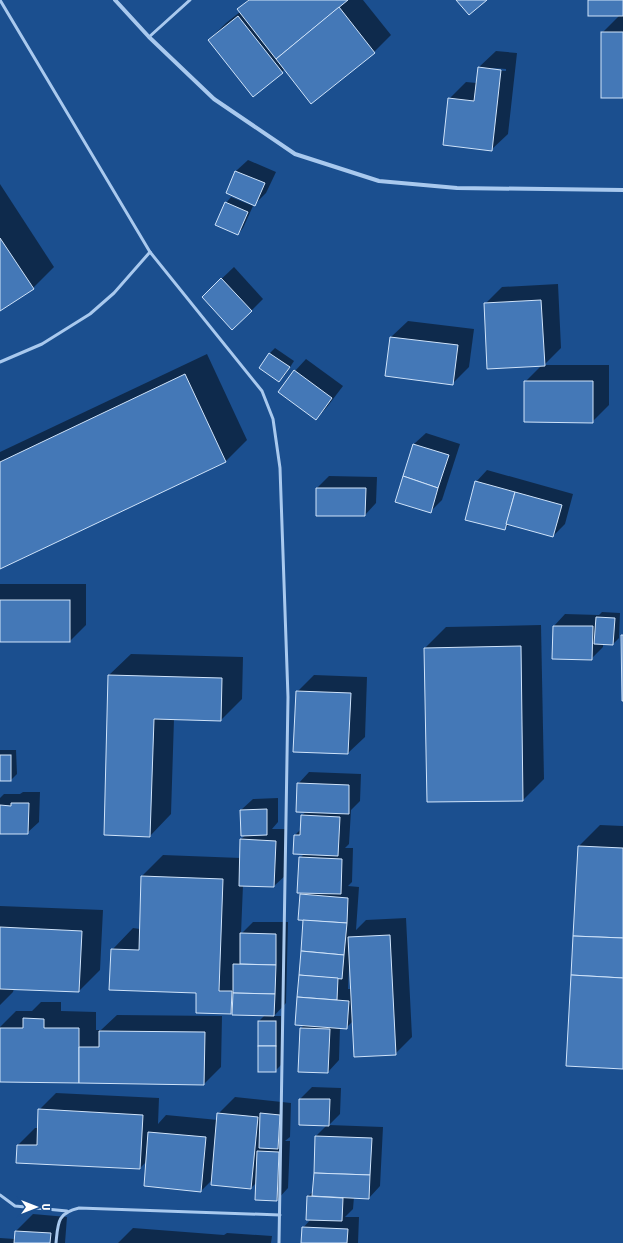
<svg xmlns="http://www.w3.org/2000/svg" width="623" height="1243" font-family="'Fira Sans Condensed',sans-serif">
	<rect width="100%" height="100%" fill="#1b4f8f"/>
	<g fill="#0007" fill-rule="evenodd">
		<path d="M248,0H363L391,35L374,52L285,69L253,96L209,40L226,23L240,12L238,10Z"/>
		<path d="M589,0H623V97L602,33L620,15Z"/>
		<path d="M496,51L517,53L508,134L491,150L449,99L466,82L477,83L479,67ZM492,68L506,69V71L492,70Z"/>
		<path d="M248,160L276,172L266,193L255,204L227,192L236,171Z"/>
		<path d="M0,184L54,267L33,288L0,310Z"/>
		<path d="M231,197L253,206L243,228L238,234L226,203Z"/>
		<path d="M234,267L263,299L251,311L215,285Z"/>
		<path d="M558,284L561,348L544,365H609V405L592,422L525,382L542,365L485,304L502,287Z"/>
		<path d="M408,321L474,329L469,367L452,384L391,337Z"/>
		<path d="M275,348L294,361L285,375L279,381L270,353Z"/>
		<path d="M207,354L247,440L226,461L0,568V452Z"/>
		<path d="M306,359L343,386L327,407L316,419L295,371Z"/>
		<path d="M426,433L460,444L442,500L430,512L396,501L414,444Z"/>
		<path d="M487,470L573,494L565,524L553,536L510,524L504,529L476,482Z"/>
		<path d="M329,476L377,477L376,503L365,515L317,488Z"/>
		<path d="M0,584H86V625L70,641H0Z"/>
		<path d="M602,612L620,613L619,638L613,644H603V647L591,659L554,626L565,614L599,615Z"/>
		<path d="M541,625L544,779L523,800L428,801L425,648L446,627Z"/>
		<path d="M131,654L243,657L242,699L221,720L174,719L171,814L150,836L109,675Z"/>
		<path d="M314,675L367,677L365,737L348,753L297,692Z"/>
		<path d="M0,750H16L17,774L11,780H0Z"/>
		<path d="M309,772L361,774L360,801L351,810L349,844L345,848H353L352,882L348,886L359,887L356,930L366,920L406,918L412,1037L395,1054L353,1021L346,1028L340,1027L339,1060L328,1072L301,1028L304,1025L297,1024L304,919L301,894L303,892L300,858L304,854L295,835L301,829L302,815L306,812L298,784ZM349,968H351L352,989H348Z"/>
		<path d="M23,792H40L39,822L27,833H0V798L4,794H20Z"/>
		<path d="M278,798V822L272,829H287L286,875L274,886L243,885L241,934L253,922H288L286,1003L274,1016H281V1065L275,1071L259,1021L265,1015L234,1010L230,1013L197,992L112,950L133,928L140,929L142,876L163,855L241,858V839L246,835L241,810L253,799Z"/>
		<path d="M600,825L623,826V1068L579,846Z"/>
		<path d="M0,906L103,910L100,970L79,991L14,988L13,992L0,1005Z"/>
		<path d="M41,1002H61V1011L96,1012V1030H101L117,1015L222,1016L221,1067L204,1084L0,1081V1027L16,1011H32Z"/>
		<path d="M312,1087L341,1088L340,1114L329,1125L383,1127L380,1186L369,1198L354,1197L353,1209L345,1217H359L358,1243H302L303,1228L311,1219L308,1196L314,1191L316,1136L327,1125L300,1099Z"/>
		<path d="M56,1093L159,1098L158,1124L166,1115L218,1120V1114L235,1097L291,1103L290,1137L285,1141H290L288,1188L277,1200L257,1182L251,1188L212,1184L213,1179L201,1191L147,1161L140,1168L17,1162L18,1145L35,1128H38L39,1110Z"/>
		<path d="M33,1214L67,1217L65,1243H0V1238L15,1239L16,1231Z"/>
		<path d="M133,1228L224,1235L227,1233L272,1236L271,1243H118Z"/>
	</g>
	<g fill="#4478b7" stroke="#cfe3fa">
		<path d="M249,0H348L276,59L237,9Z"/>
		<path d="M456,0H487L469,15Z"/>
		<rect x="588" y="0" width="35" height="16"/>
		<path d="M339,7L375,53L311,104L276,59Z"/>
		<path d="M238,16L283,73L253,97L208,40Z"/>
		<rect x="601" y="32" width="22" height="66"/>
		<path d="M478,67L501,70L492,151L443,145L448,98L474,101Z"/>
		<path d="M235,171L265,183L255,206L226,193Z"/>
		<path d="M225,202L248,212L238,235L215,225Z"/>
		<path d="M0,238L34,289L0,311Z"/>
		<path d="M221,278L252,311L232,330L202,297Z"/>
		<path d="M541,300L545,366L487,369L484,303Z"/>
		<path d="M390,337L458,345L453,385L385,376Z"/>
		<path d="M269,353L290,367L279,382L259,368Z"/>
		<path d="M294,370L332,398L316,420L278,392Z"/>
		<path d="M185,374L226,462L0,569V462Z"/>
		<path d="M524,381H593V423L524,422Z"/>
		<path d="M413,444L449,455L438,488L403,476Z"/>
		<path d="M403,476L438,488L431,513L395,502Z"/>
		<path d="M475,481L515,492L505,530L465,520Z"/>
		<path d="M316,488H366L365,516H316Z"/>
		<path d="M515,492L562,505L553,537L506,524Z"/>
		<rect x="0" y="600" width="70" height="42"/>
		<path d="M596,617L615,618L613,645L594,644Z"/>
		<path d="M553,626H593L592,660L552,659Z"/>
		<path d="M621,635H623V701H622Z"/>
		<path d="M521,646L523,801L427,802L424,648Z"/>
		<path d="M108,675L222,678L221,721L154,719L150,837L104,835Z"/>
		<path d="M296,691L351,693L348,754L293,752Z"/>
		<rect x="0" y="755" width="11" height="26"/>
		<path d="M297,783L349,785V814L296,812Z"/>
		<path d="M11,803H29L28,834H0V805L11,806Z"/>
		<path d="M267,809V835L241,836L240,810Z"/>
		<path d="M301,815L340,817L338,856L293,854L294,835H300Z"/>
		<path d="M240,839L276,841L274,887L239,886Z"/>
		<path d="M578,846L623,848V938L573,936Z"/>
		<path d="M299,857L342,859L341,894L297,893Z"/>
		<path d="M141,876L223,879L219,991H232L231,1014L196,1013V993L109,990L111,949L139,950Z"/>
		<path d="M300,894L348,898L347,923L298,920Z"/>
		<path d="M303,920L347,923L344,955L301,951Z"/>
		<path d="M0,927L82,931L79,992L0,989Z"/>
		<path d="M240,933L276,934V965L240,964Z"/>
		<path d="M390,935L396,1055L354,1057L348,937Z"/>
		<path d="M573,936L623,938V978L571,975Z"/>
		<path d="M301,951L344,955L342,979L299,975Z"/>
		<path d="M233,964L276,965L275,994L233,993Z"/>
		<path d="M299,975L338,978L337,1000L297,997Z"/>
		<path d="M571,975L623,978V1069L566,1066Z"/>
		<path d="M233,993L275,994L274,1016L232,1015Z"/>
		<path d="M297,997L349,1001L347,1029L295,1025Z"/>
		<path d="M23,1018L44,1019V1028H79V1083L0,1082V1028H23Z"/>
		<rect x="258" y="1021" width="18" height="25"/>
		<path d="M300,1028L330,1029L328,1073L298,1072Z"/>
		<path d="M99,1031L205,1032L204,1085L79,1083V1047H99Z"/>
		<rect x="258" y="1046" width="18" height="26"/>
		<path d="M299,1099H330L329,1126L299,1125Z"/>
		<path d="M38,1109L143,1115L140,1169L16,1163L17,1145H37Z"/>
		<path d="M217,1113L258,1117L251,1189L211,1185Z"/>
		<path d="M260,1113L280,1115L278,1149L259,1148Z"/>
		<path d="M148,1132L206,1137L201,1192L144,1186Z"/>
		<path d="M315,1136L372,1138L370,1175L314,1173Z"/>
		<path d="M257,1151L279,1152L277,1201L255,1200Z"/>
		<path d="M314,1173L370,1175L369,1199L312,1196Z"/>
		<path d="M307,1196L343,1198L342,1221L306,1220Z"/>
		<path d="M302,1227L348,1229L347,1243H301Z"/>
		<path d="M15,1231L51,1233L50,1243H14Z"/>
	</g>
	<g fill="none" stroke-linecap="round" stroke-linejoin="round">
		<g stroke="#a9c9ee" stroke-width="3">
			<path d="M0,0L150,252L262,391L273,419L280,468L288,697L279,1243"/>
			<path d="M149,37L190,0"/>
			<path d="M0,362L42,344L90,314L114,293L150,252"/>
			<path d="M0,1195L15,1206L67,1211"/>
			<path d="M56,1243C58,1223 57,1213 79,1208L280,1215"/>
		</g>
		<path stroke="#a9c9ee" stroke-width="4" d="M115,0L149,37L214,99L295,154L379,181L457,188L623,190"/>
	</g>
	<g transform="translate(36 1207) rotate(90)" stroke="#1b4f8f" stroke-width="3" paint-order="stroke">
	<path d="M0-3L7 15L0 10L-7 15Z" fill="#ffffff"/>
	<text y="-6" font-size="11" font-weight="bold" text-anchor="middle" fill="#ffffff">U</text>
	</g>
</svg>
